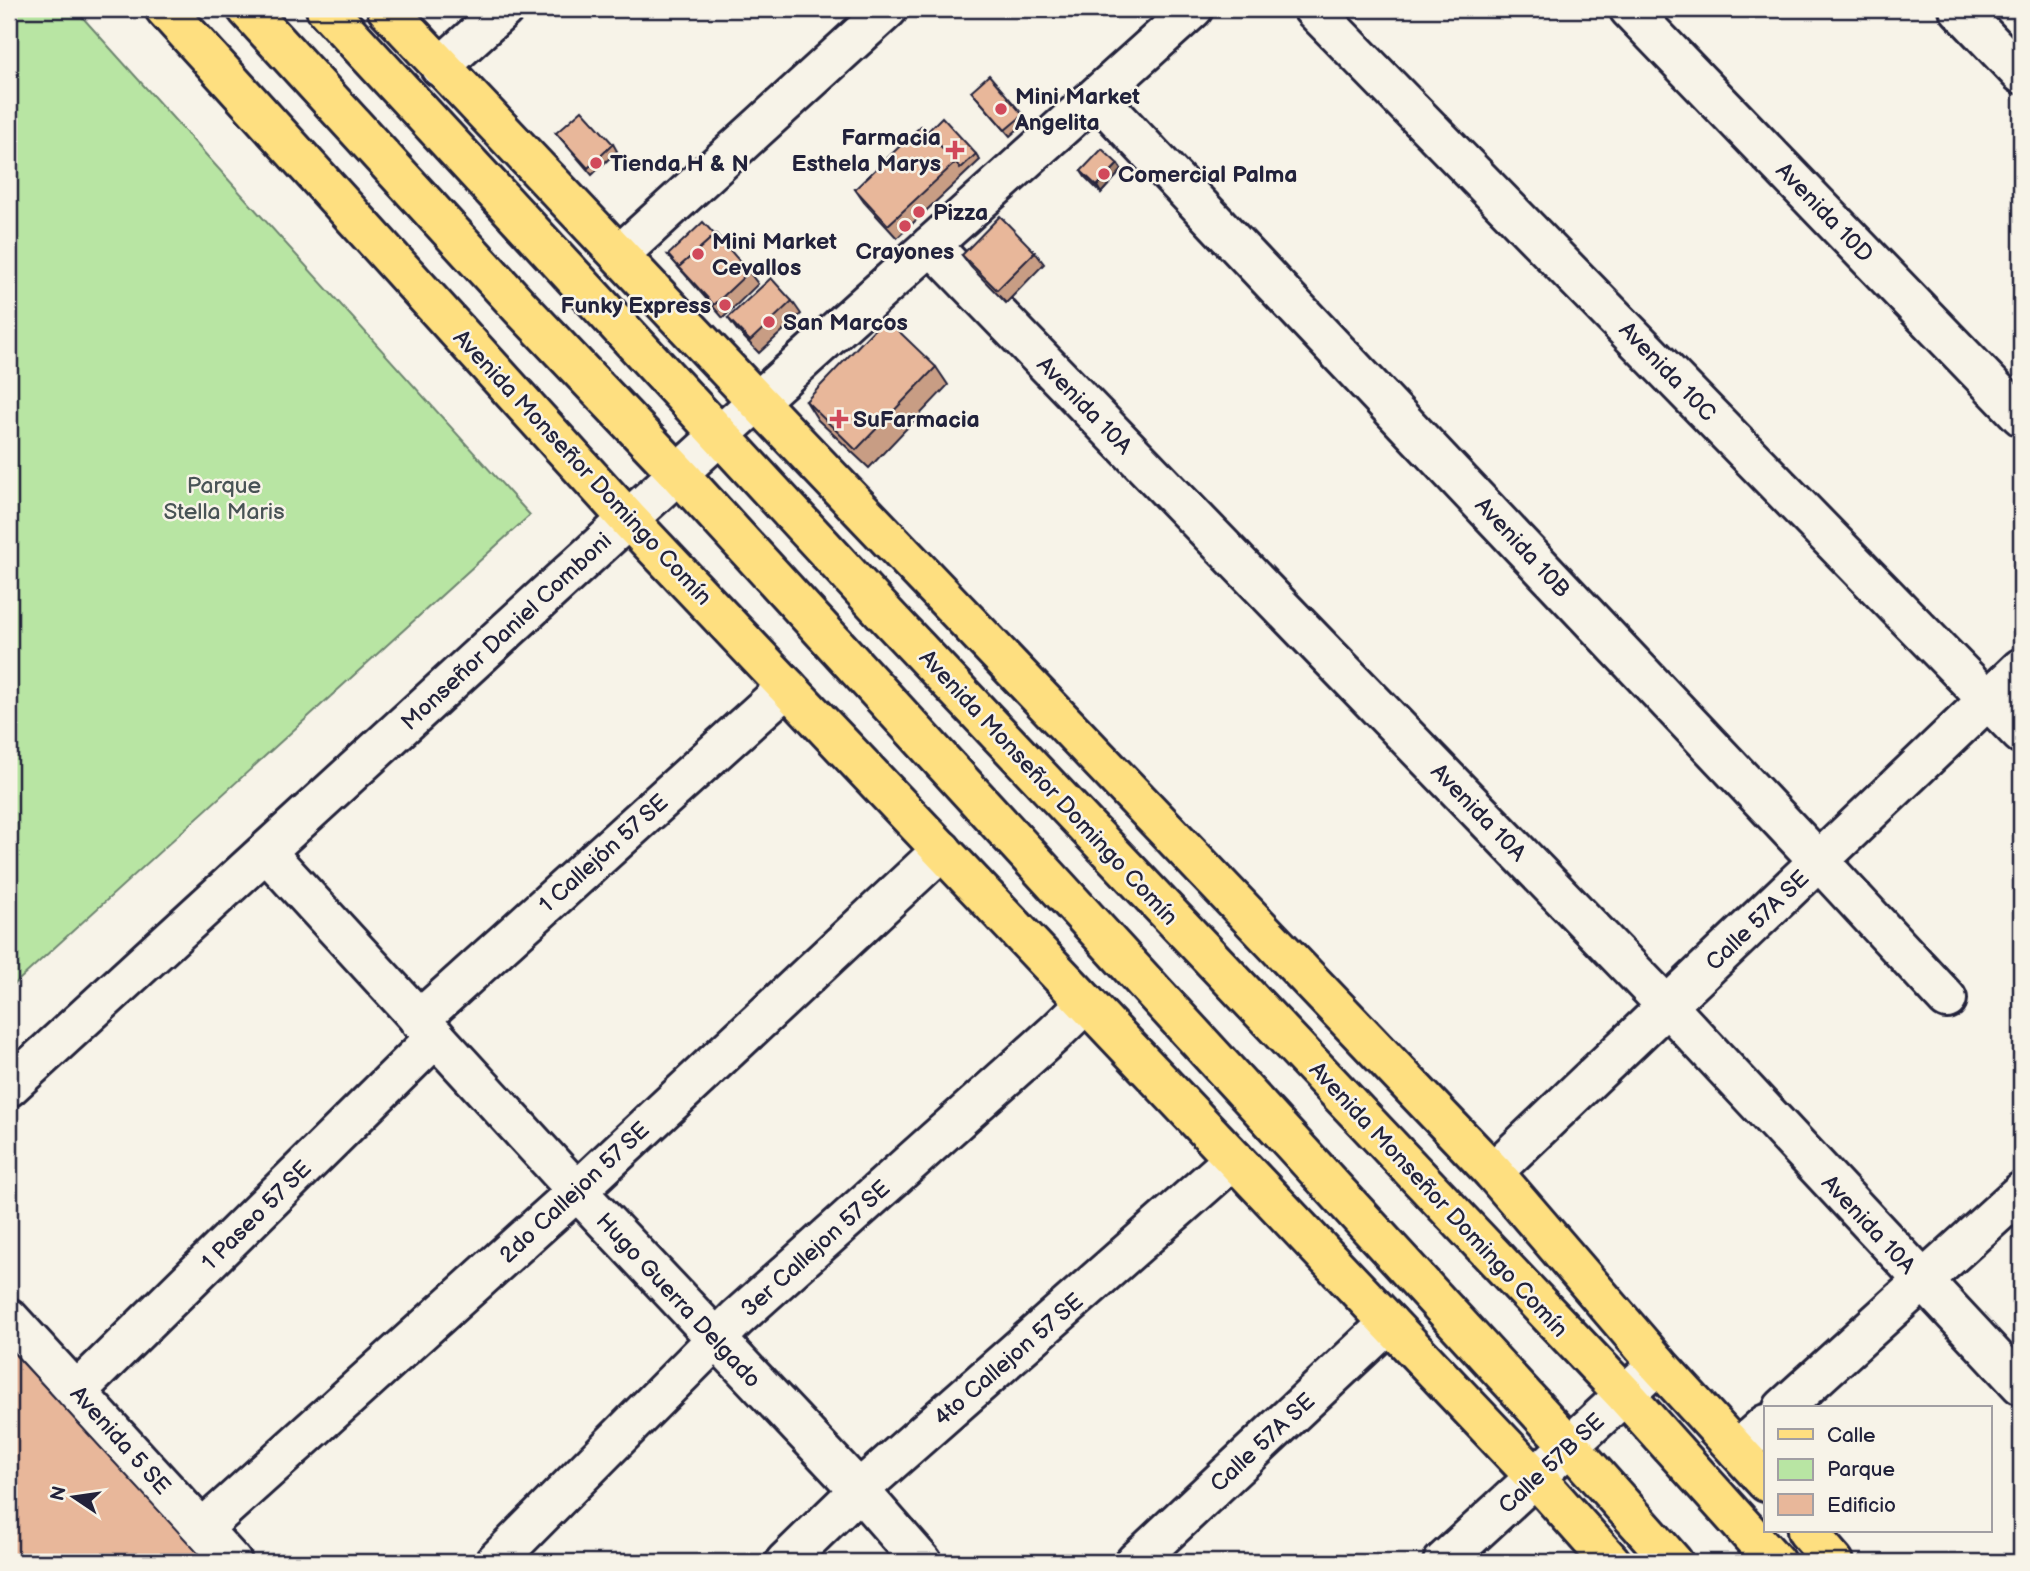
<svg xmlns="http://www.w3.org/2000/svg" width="2030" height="1571" font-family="'Balsamiq Sans',sans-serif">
	<rect width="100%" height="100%" fill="#f7f3e8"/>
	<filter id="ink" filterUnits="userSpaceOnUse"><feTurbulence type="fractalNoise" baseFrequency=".0143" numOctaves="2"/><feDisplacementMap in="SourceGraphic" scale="14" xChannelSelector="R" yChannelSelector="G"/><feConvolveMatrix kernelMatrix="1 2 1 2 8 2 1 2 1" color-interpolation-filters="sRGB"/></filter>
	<g filter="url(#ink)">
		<path fill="#b8e5a3" stroke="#6d846f" stroke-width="2" d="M9,9H75L530,515L9,989Z"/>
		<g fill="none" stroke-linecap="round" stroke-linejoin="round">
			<g stroke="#22223b" stroke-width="44">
				<g id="minor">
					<path d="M1313,9L2021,734"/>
					<path d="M1629,9L2021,416"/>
					<path d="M1959,9L2021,74"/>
					<path d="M440,67L504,9"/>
					<path d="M1097,97L1819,861L1947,999"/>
					<path d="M931,245L1667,1006L2021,1385"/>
					<path d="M620,254L888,9"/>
					<path d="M266,852L577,1191L859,1490L922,1562"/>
					<path d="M419,1020L787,687"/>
					<path d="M9,1087L719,436L1193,9"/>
					<path d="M1493,1172L2021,668"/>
					<path d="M9,1318L232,1562"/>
					<path d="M76,1392L436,1037"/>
					<path d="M1783,1408L2021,1192"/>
					<path d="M1737,1450L1766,1424"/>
					<path d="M202,1529L577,1191L942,850"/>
					<path d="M495,1562L737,1318L1054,1034L1086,1003"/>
					<path d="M785,1562L859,1490L1234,1159"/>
					<path d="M1135,1562L1389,1323"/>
					<path d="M1443,1562L1658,1364"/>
				</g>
			</g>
			<g stroke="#22223b" stroke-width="44">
				<g id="major">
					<path d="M165,9L628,519L1536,1478L1611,1562"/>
					<path d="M247,9L520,307L678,473L1570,1446L1673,1562"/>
					<path d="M326,9L886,615L1625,1395L1775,1562"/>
					<path d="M387,9L757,401L1493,1172L1658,1364L1766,1482"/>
					<path d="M1807,1531L1834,1562"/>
				</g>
			</g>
			<use href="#minor" stroke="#f7f3e8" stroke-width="38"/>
			<use href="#major" stroke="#fedf80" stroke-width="38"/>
		</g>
		<g fill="#c89d84" stroke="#22223b" stroke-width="2">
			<path d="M971,91L1023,115L1027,121L1010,136Z"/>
			<path d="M556,133L613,144L617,151L592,175Z"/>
			<path d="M976,154L980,160L897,238L864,202L855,189Z"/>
			<path d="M1122,170L1101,193L1085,177L1081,171Z"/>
			<path d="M1035,252L1044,264L1006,303L971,267L962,255Z"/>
			<path d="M668,255L749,272L758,284L723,318Z"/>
			<path d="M792,301L801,314L759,353L737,330L728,318Z"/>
			<path d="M936,367L948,385L869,468L818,420L806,401Z"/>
		</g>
		<path fill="#a2806c" stroke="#22223b" stroke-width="2" d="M1118,164L1122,170L1101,193L1097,186Z"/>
		<g fill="#e8b79a" stroke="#22223b" stroke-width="2">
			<path d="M989,75L1023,115L1005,130L971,91Z"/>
			<path d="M582,110L613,144L588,168L556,133Z"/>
			<path d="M942,117L976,154L960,169L956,162L927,132Z"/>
			<path d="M921,126L956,162L888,225L855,189Z"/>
			<path d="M1102,149L1118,164L1097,186L1081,171Z"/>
			<path d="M1000,216L1035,252L997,290L962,255Z"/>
			<path d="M703,222L715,235L679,267L684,273L668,255Z"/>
			<path d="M716,234L749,272L714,305L679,267Z"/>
			<path d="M771,278L792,301L750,341L728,318Z"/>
			<path d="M885,318L936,367L856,450L806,401Z"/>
			<path d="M9,1348L206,1562H9Z"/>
		</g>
	</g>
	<g fill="#d1495b" stroke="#f7f3e8" stroke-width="2.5">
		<circle cx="1001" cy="109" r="7"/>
		<path d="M951.5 139.5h7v7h7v7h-7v7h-7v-7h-7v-7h7z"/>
		<circle cx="596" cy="163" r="7"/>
		<circle cx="1104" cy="174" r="7"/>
		<circle cx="919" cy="212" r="7"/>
		<circle cx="905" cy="226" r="7"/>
		<circle cx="698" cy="254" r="7"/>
		<circle cx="725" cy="305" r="7"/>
		<circle cx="769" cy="322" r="7"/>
		<path d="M835.5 408.5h7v7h7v7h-7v7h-7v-7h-7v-7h7z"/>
	</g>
	<g text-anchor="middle" stroke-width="5" stroke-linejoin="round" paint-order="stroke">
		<g font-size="23" font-weight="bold" fill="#22223b" stroke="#f7f3e8" text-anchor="start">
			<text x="1015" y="104">Mini Market<tspan x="1015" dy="26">Angelita</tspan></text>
			<text x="941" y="145" text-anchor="end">Farmacia<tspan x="941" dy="26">Esthela Marys</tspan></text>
			<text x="610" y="171">Tienda H &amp; N</text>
			<text x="1118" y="182">Comercial Palma</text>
			<text x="933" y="220">Pizza</text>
			<text x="712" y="249">Mini Market<tspan x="712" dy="26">Cevallos</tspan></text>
			<text x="905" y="259" text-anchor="middle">Crayones</text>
			<text x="711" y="313" text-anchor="end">Funky Express</text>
			<text x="783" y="330">San Marcos</text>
			<text x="853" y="427">SuFarmacia</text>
		</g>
		<g font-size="23" fill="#22223b" stroke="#f7f3e8">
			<text transform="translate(1825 212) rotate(46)" y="8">Avenida 10D</text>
			<text transform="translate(1668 371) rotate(46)" y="8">Avenida 10C</text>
			<text transform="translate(1085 405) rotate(46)" y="8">Avenida 10A</text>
			<text transform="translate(583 467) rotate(47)" y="8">Avenida Monseñor Domingo Comín</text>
			<text transform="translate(1523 547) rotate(47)" y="8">Avenida 10B</text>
			<text transform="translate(506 631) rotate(-43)" y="8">Monseñor Daniel Comboni</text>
			<text transform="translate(1049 787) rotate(47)" y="8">Avenida Monseñor Domingo Comín</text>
			<text transform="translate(1479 812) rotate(46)" y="8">Avenida 10A</text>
			<text transform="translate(603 853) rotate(-42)" y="8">1 Callejón 57 SE</text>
			<text transform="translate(1757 920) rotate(-44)" y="8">Calle 57A SE</text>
			<text transform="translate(574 1192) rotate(-43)" y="8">2do Callejon 57 SE</text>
			<text transform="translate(1439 1199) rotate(47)" y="8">Avenida Monseñor Domingo Comín</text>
			<text transform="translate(256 1215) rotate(-45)" y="8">1 Paseo 57 SE</text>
			<text transform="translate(1869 1224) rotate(47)" y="8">Avenida 10A</text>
			<text transform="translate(815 1248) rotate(-42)" y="8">3er Callejon 57 SE</text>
			<text transform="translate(679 1300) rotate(47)" y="8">Hugo Guerra Delgado</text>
			<text transform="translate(1008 1359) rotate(-41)" y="8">4to Callejon 57 SE</text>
			<text transform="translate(121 1440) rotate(48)" y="8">Avenida 5 SE</text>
			<text transform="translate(1262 1442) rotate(-43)" y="8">Calle 57A SE</text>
			<text transform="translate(1551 1463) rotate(-43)" y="8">Calle 57B SE</text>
		</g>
		<g font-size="23" fill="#485355" stroke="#f7f3e8">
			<text x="224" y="493">Parque<tspan x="224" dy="26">Stella Maris</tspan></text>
		</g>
	</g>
	<rect width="2030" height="1571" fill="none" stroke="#f7f3e8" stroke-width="35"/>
	<rect x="18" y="18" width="1995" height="1536" fill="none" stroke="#22223b" stroke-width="2.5" filter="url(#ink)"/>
	<rect x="1764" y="1406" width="228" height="126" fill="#f7f3e8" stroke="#a29fa3" stroke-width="2"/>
	<rect x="1778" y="1429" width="35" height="10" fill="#fedf80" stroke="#a29fa3" stroke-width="2"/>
	<text x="1827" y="1442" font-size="21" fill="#22223b">Calle</text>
	<rect x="1778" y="1459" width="35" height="21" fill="#b8e5a3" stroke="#a29fa3" stroke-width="2"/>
	<text x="1827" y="1476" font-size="21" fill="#22223b">Parque</text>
	<rect x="1778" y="1494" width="35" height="21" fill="#e8b79a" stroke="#a29fa3" stroke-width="2"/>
	<text x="1827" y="1512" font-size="21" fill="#22223b">Edificio</text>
	<g transform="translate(74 1497) rotate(283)" stroke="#f7f3e8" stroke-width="5" paint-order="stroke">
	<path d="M0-5L12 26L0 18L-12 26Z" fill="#22223b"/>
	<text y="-10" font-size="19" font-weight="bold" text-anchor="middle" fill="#22223b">N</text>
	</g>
</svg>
